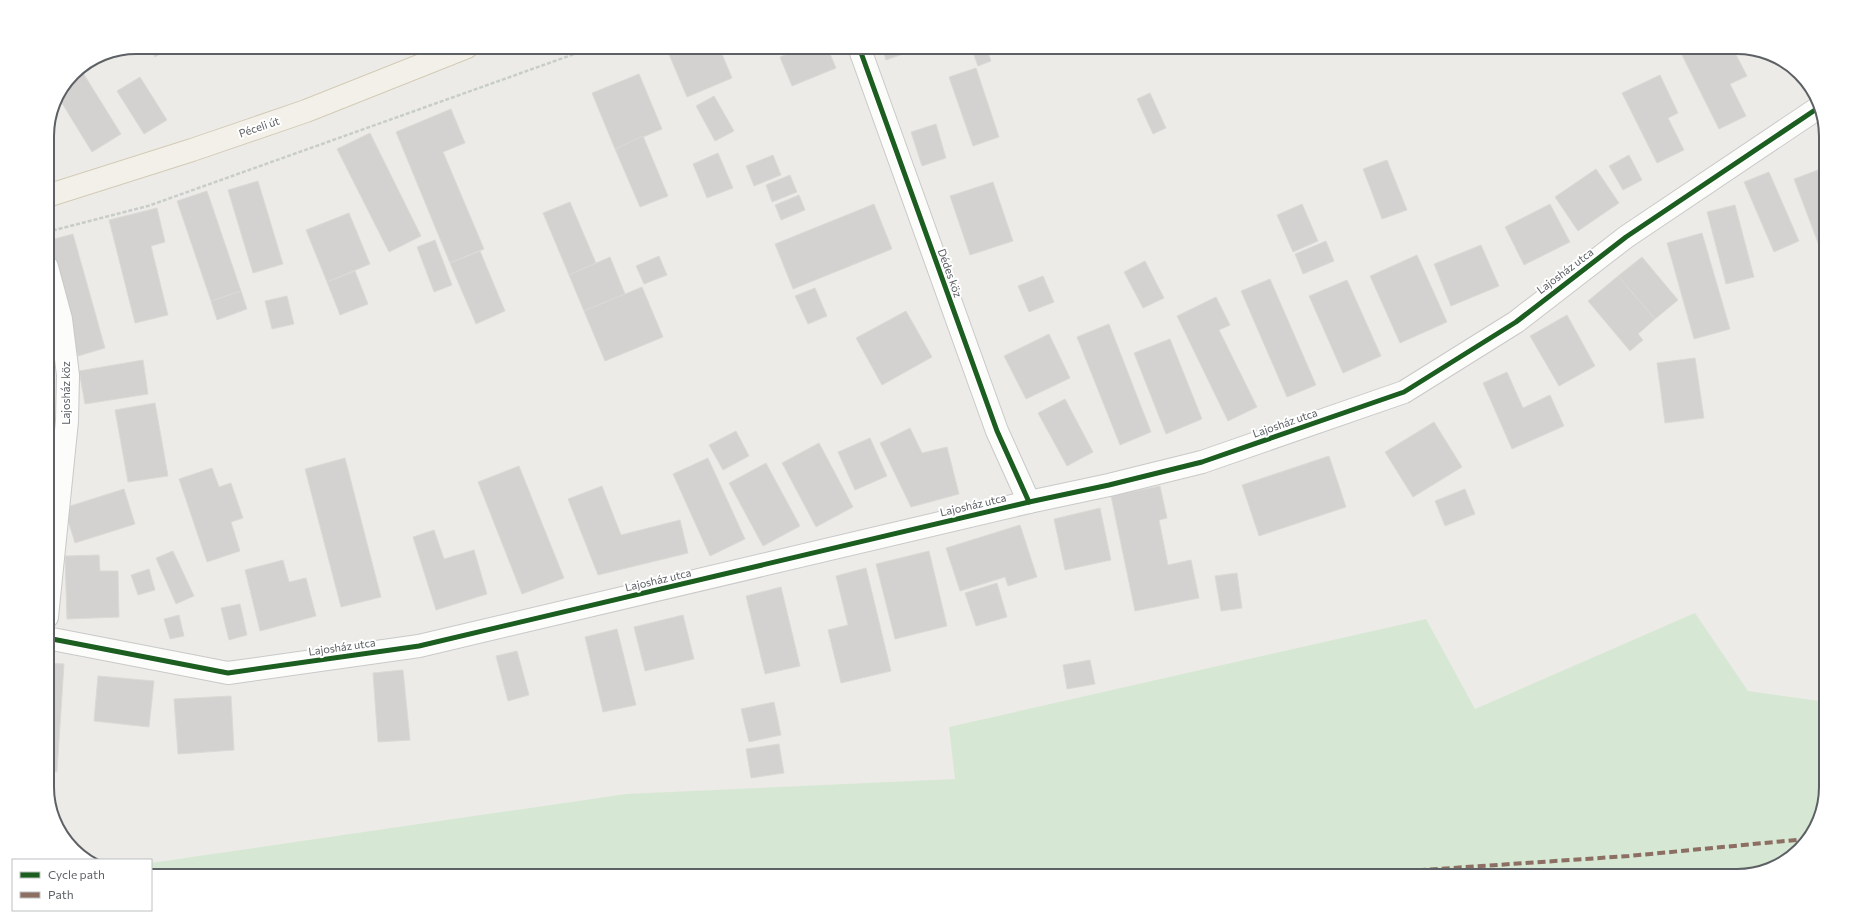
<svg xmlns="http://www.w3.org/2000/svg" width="1873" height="923" font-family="Commissioner,sans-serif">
	<rect width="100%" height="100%" fill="#ecebe7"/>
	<path fill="#d6e8d3" d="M1695,613L1748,691L1826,702V787L1817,826L1786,861L1738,876H151V863L626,794L955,779L949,727L1426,619L1475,709Z"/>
	<g fill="#d3d2d0" stroke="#dcdad6">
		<path d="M149,47H172L155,57Z"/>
		<path d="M679,47H719L732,78L687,97L668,52Z"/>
		<path d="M796,47H827L836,68L792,86L780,57L797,50Z"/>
		<path d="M882,47H913L914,50L886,60Z"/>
		<path d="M971,47H986L991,61L978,66Z"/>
		<path d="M1678,47H1732L1747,76L1730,84L1746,116L1719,129Z"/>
		<path d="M80,68L121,134L92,152L57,95L73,73Z"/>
		<path d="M976,68L999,137L973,146L949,77Z"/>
		<path d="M639,74L662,129L615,149L592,93Z"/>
		<path d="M1660,75L1678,113L1668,118L1684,150L1657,163L1622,93Z"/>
		<path d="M140,77L167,120L144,134L117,91Z"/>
		<path d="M1150,93L1166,128L1153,134L1137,99Z"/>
		<path d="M714,96L734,131L715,141L696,106Z"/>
		<path d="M451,109L465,143L443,152L484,249L450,263L396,132Z"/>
		<path d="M936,124L946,158L922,166L911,132Z"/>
		<path d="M370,133L421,236L389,252L337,149Z"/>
		<path d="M643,136L668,196L640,207L615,149Z"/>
		<path d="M718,153L733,188L707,198L693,164Z"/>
		<path d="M773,155L781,175L754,186L746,166Z"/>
		<path d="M1629,155L1642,180L1623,190L1609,166Z"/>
		<path d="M1387,160L1407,210L1382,219L1363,169Z"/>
		<path d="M1826,167V264L1794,179Z"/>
		<path d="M1596,169L1619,203L1578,231L1555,197Z"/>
		<path d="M1769,172L1799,241L1774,252L1744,182Z"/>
		<path d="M790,175L797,192L772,202L766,185Z"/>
		<path d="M258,181L283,264L253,273L228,190Z"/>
		<path d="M993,182L1013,241L970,255L950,196Z"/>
		<path d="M207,191L241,291L211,301L177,201Z"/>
		<path d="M799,195L805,210L781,220L775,205Z"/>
		<path d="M570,202L596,263L569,275L543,213Z"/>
		<path d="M874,204L892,249L793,289L775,244Z"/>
		<path d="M1302,204L1318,241L1293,252L1277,215Z"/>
		<path d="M1550,204L1570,242L1524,265L1505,227Z"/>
		<path d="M1735,205L1754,277L1726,284L1707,212Z"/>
		<path d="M157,208L165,242L151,246L168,315L135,323L109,220Z"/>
		<path d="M349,213L370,264L327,282L306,230Z"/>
		<path d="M1702,233L1730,329L1694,339L1667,243Z"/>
		<path d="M73,234L105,348L78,356L47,245V241Z"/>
		<path d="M435,240L452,285L434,292L417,247Z"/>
		<path d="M1326,241L1334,261L1303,274L1295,254Z"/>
		<path d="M1481,245L1499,286L1451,306L1434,264Z"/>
		<path d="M480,251L505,311L476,324L450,263Z"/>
		<path d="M1417,255L1447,322L1400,343L1370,276Z"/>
		<path d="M659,256L667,275L644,284L636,266Z"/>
		<path d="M610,257L625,294L584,311L569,275Z"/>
		<path d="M1642,257L1678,300L1655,319L1618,276Z"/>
		<path d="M1145,261L1164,298L1143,308L1124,272Z"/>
		<path d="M355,271L368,304L340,315L327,282Z"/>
		<path d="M1043,276L1054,302L1029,312L1018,286Z"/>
		<path d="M1618,276L1655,319L1638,334L1643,340L1630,351L1588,301Z"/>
		<path d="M1270,279L1316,385L1287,397L1241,291Z"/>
		<path d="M1347,280L1381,356L1343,373L1309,296Z"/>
		<path d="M642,287L663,337L605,361L584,311Z"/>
		<path d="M815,288L827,316L808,324L795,296Z"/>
		<path d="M241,291L247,309L217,320L211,301Z"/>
		<path d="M287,296L294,324L272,329L265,301Z"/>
		<path d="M1216,297L1230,325L1219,330L1257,407L1228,421L1177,316Z"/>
		<path d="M906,311L932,357L882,385L856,338Z"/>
		<path d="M1567,315L1595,366L1559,386L1530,336Z"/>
		<path d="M1109,324L1151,432L1120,445L1077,337Z"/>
		<path d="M1049,334L1070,378L1026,399L1004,356Z"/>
		<path d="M1170,339L1202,419L1166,434L1134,353Z"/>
		<path d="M1695,358L1704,418L1665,423L1657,363Z"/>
		<path d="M143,360L148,394L85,404L79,371Z"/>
		<path d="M1507,372L1523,408L1550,395L1564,426L1512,449L1483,383Z"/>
		<path d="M1065,399L1093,452L1067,466L1038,413Z"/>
		<path d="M155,403L168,476L128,482L115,410Z"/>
		<path d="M1434,422L1462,467L1413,497L1385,452Z"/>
		<path d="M910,428L922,453L947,447L959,494L911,507L880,443Z"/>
		<path d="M736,431L749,456L723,470L709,445Z"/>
		<path d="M870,438L887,476L855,490L838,452Z"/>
		<path d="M47,440L53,459L47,461Z"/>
		<path d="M819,443L853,507L816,527L782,463Z"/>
		<path d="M1329,456L1346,507L1259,536L1242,485Z"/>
		<path d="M345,458L381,597L341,607L305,469Z"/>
		<path d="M708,458L745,539L710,556L673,474Z"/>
		<path d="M766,463L800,526L763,546L729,483Z"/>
		<path d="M519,466L564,578L522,594L478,482Z"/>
		<path d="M212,468L219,487L231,483L243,518L231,522L240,551L207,562L179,479Z"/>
		<path d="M602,486L621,535L680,520L688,553L598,575L568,499Z"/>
		<path d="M1160,486L1167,518L1159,520L1168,565L1191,560L1199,598L1135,611L1111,496Z"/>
		<path d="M124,489L135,524L75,543L64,508Z"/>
		<path d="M1465,489L1475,514L1445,526L1435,501Z"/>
		<path d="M1100,508L1111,560L1065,570L1054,519Z"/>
		<path d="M1020,525L1037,577L1008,586L1005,577L960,591L946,548Z"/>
		<path d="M434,530L444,559L474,550L487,594L436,610L413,537Z"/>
		<path d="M173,551L194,596L176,604L156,558Z"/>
		<path d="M929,551L947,626L895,639L876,564Z"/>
		<path d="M99,555L100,571H118L119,617L67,619L65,556Z"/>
		<path d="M283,560L289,582L306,578L316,616L260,631L245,570Z"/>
		<path d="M866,568L891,671L841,683L828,630L848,625L836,576Z"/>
		<path d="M149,569L155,590L138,595L131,575Z"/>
		<path d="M1237,573L1242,608L1221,611L1215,576Z"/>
		<path d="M997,583L1007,617L976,626L965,593Z"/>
		<path d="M781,587L800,666L765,674L746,596Z"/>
		<path d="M240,604L247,635L229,640L221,608Z"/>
		<path d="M179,615L184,636L170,639L164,619Z"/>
		<path d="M683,615L694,659L645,671L634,627Z"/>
		<path d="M617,629L636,705L603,712L585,637Z"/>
		<path d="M517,651L529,695L508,701L496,656Z"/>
		<path d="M1090,660L1095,684L1067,689L1063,665Z"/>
		<path d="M47,663L64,664L57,772L47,771Z"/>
		<path d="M403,670L410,740L378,742L373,673Z"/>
		<path d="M98,676L154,681L149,727L94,721Z"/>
		<path d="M231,696L234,750L178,754L174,699Z"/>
		<path d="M774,702L781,735L749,742L741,709Z"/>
		<path d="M779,744L784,773L751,778L746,749Z"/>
	</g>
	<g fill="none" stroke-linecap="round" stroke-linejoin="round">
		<g stroke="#c9c9c9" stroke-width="24">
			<g id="minor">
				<path d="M859,47L997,431L1029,502"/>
				<path d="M47,267L61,319L68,375L67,421L47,617"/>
				<path d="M47,638L228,673L419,646L1029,502L1109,485L1202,462L1404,392L1516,322L1626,237L1818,108"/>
			</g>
		</g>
		<g stroke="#d3cbb7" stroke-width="24">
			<path id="major" d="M47,196L192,150L306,111L467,47"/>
		</g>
		<path stroke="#c9cdca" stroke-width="2.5" stroke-dasharray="4 2" stroke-linecap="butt" d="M47,232L148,206L594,47"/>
		<use href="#minor" stroke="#fcfcfb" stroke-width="22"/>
		<use href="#major" stroke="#f2f0e8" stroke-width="22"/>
		<path stroke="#8d6e63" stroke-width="4" stroke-dasharray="8 4" stroke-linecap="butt" d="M1334,876L1629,856L1806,839"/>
		<g stroke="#fff" stroke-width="8">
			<g id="cycleway">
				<path d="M859,47L997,431L1029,502"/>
				<path d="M47,638L228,673L419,646L1029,502L1109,485L1202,462L1404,392L1516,322L1626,237L1818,108"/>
			</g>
		</g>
		<use href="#cycleway" stroke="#1b5e20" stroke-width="5"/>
	</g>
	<g text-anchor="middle" stroke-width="4" stroke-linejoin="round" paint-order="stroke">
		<g font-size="11" fill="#5d6165" stroke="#fff">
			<text transform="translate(259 127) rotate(-19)" y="4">Péceli út</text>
			<text transform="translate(1565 271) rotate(-37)" y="4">Lajosház utca</text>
			<text transform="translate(950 273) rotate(70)" y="4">Dédes köz</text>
			<text transform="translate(66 393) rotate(-90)" y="4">Lajosház köz</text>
			<text transform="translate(1285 423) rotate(-19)" y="4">Lajosház utca</text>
			<text transform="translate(973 505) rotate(-13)" y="4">Lajosház utca</text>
			<text transform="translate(658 580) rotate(-13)" y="4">Lajosház utca</text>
			<text transform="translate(342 647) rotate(-8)" y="4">Lajosház utca</text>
		</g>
	</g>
	<path d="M0 0H1873V923H0ZM136 54H1737A82 82 0 0 1 1819 136V787A82 82 0 0 1 1737 869H136A82 82 0 0 1 54 787V136A82 82 0 0 1 136 54Z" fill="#fff" fill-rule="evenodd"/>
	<path fill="none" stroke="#5d6165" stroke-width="2" d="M136 54H1737A82 82 0 0 1 1819 136V787A82 82 0 0 1 1737 869H136A82 82 0 0 1 54 787V136A82 82 0 0 1 136 54Z"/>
	<rect x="12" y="859" width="140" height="52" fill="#ffffff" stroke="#bec0c1"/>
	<rect x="20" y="872" width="20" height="6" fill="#1b5e20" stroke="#bec0c1"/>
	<text x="48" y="879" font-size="12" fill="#5d6165">Cycle path</text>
	<rect x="20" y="892" width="20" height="6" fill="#8d6e63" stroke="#bec0c1"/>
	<text x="48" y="899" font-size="12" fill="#5d6165">Path</text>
</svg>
